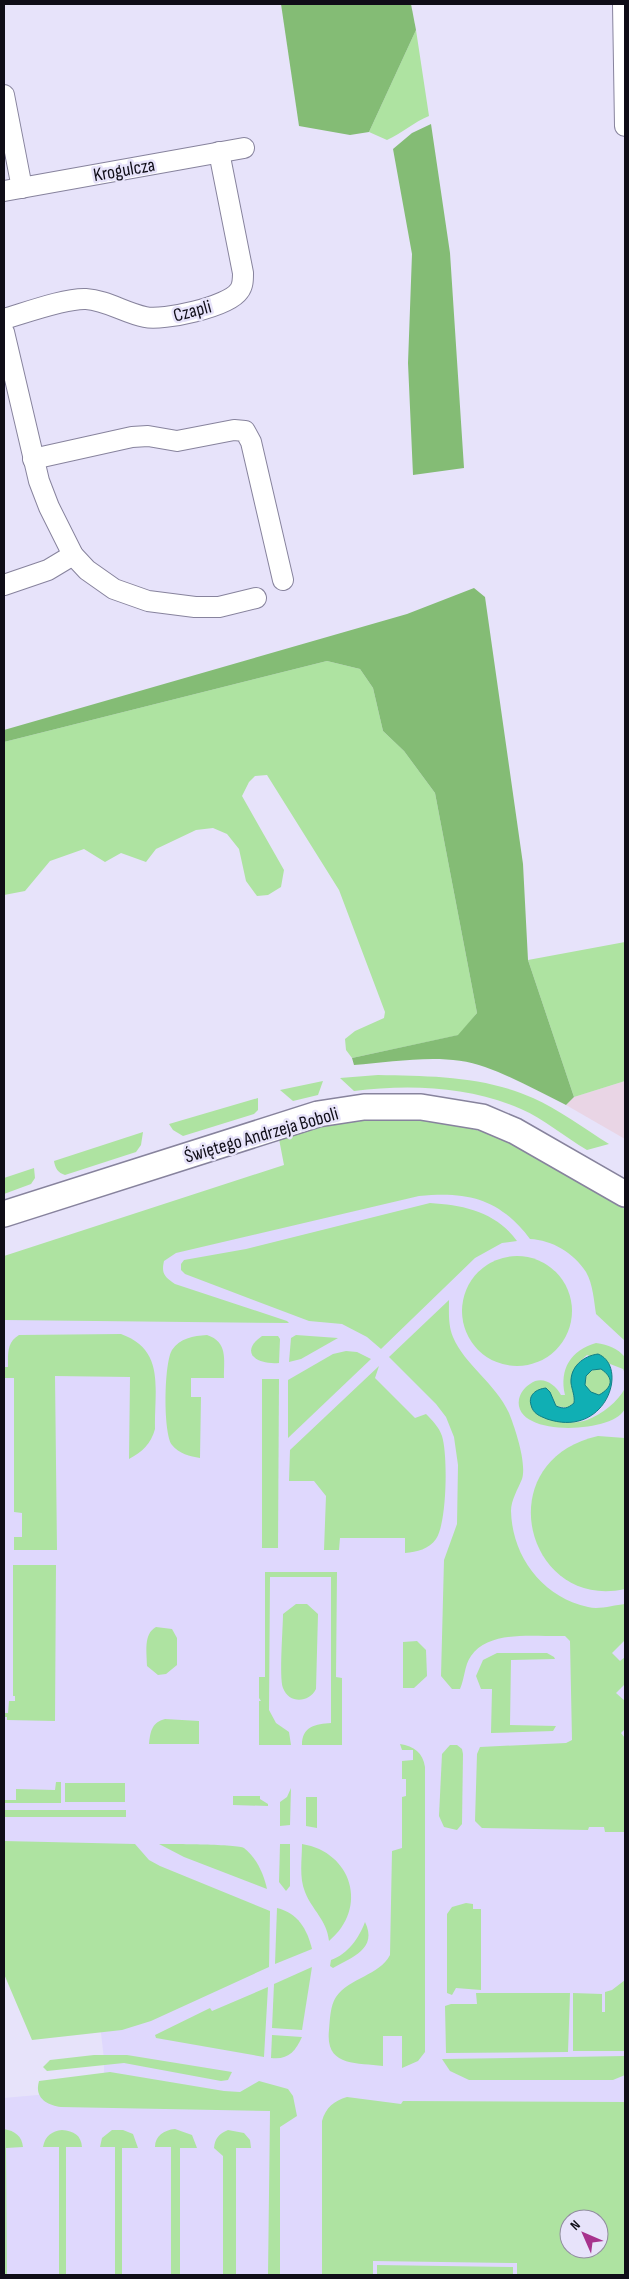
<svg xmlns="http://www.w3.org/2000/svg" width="629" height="2279" font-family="'Sofia Sans Condensed',sans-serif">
	<rect width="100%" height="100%" fill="#e7e3fa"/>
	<path fill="#e9d5e5" d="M625,1081V1139L566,1105L574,1097Z"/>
	<path fill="#dfd8fd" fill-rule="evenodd" d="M437,1168L625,1255V2275H4V2098L104,2089V2059L79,1844L4,1841V1279ZM569,2219H599V2249H569Z"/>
	<g fill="#aee3a1" fill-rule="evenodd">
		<path d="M416,30L429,116C414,122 402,133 387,140L369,132Z"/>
		<path d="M327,661L360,669L373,688L383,731L404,751L435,793L477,1013L459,1035L352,1058L346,1050L345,1039L355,1031L384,1018L385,1012L339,890L267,775L255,776L249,782L242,796L284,870L281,887L268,895L257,896L246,881L239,849L227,834L213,828L196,830L156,849L146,862L121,853L105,862L84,849L50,861L25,891L4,895V742Z"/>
		<path d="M625,942V1081L574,1097L528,960Z"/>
		<path d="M378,1075C430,1076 484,1076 533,1098C558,1109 585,1129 609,1144L587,1150C565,1137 544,1119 521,1109C470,1086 408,1084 354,1091L340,1078Z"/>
		<path d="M323,1081L318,1095L293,1101L280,1090Z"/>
		<path d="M258,1098V1110L254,1114L183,1136L173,1130L169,1124Z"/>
		<path d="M413,1119L443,1122L489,1133L518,1146L625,1209V1341L596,1314C594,1301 593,1284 586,1272C574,1253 552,1240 530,1239C500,1199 468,1191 419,1196L176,1253L164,1261C161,1274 165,1277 175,1284L287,1321L289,1323L4,1320V1256L284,1165L279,1139C327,1123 363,1119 413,1119Z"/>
		<path d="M143,1132L141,1145L136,1152L65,1175C58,1173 55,1168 54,1161Z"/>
		<path d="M34,1168L35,1178L31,1184L4,1194V1178Z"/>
		<path d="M430,1203C464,1205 496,1212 517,1241L502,1243L475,1258L381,1349L367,1337L342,1324L309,1321L185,1274L181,1270V1264L184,1260L246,1249Z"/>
		<circle cx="517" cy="1311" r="55"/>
		<path d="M449,1300C449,1312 448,1325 453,1337C464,1364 496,1384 509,1413C515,1428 527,1463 522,1479C518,1489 511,1500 511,1511C512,1556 542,1597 588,1607C599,1610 614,1605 625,1604V1640L612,1653L620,1661L625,1657V1684L616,1693L625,1701V1729L621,1733L625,1738V1832H605L604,1827H589L588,1830L482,1828L475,1821L477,1754L480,1747L566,1743L572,1740L570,1641L565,1636C537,1637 489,1629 471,1656C464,1666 465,1678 460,1689H452L441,1676L444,1560L457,1524L458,1465L454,1437L446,1417L436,1404L389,1357Z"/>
		<path d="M121,1334C166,1350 154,1390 155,1429C151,1444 142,1452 129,1459L130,1377L55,1376L57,1550H14V1537H22V1513L14,1512V1378H4V1367H8C8,1353 7,1342 19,1335Z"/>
		<path d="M207,1335C228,1342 224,1359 224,1378H191V1397H201L200,1458C190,1456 179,1454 172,1445C163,1432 164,1363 172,1350C180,1338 193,1336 207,1335Z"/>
		<path d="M296,1335L338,1338L301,1359L289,1362L291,1338Z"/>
		<path d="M262,1336H278L280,1339L279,1363C258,1365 238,1353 262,1336Z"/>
		<path d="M596,1343C609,1345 617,1348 625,1357V1373L623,1369L587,1355C564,1374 575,1379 574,1403L568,1408L556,1406L550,1392L532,1409C542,1420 572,1426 587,1420C602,1414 618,1402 625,1388C625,1394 627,1402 625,1408C618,1433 512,1439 519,1399C521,1392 524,1388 530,1384C542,1375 555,1384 561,1395H565C559,1369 571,1350 596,1343Z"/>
		<path d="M346,1351L357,1352L371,1359L288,1438V1380L333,1354Z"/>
		<path d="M379,1366L375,1378L415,1418L426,1414C432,1420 439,1427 442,1436C448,1455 447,1523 436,1539C429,1549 417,1552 405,1553V1538H340L339,1550H324L326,1496L314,1481H289L290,1450Z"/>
		<circle cx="598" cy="1382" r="13"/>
		<path d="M262,1379H279L278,1548H262Z"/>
		<path d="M598,1436L625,1438V1589C526,1611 487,1461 598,1436Z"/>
		<path d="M13,1565H56L55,1721L7,1720V1717H4V1713H8L9,1701H15V1696H13Z"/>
		<path d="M265,1572H337L336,1677L342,1678V1745H302C302,1726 316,1724 331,1723V1577H270L269,1710L276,1723L289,1732L291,1745H259V1701H261L259,1698V1677H265Z"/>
		<path d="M296,1604H307L318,1614L316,1689C309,1703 289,1704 283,1688C279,1677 283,1628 283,1614Z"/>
		<path d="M156,1627L172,1629L177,1638V1665L166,1674L158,1675L147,1666C147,1653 143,1634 156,1627Z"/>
		<path d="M417,1641L426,1650L427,1676L414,1688H403V1642Z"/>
		<path d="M497,1653H547L554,1657L555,1659L511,1660L510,1725L556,1726L553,1731L491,1733L492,1689H481L476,1676L483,1660Z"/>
		<path d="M165,1719L199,1721V1744H149C150,1732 152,1722 165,1719Z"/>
		<path d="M400,1744C414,1746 423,1753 425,1767V2052L418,2061L402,2068V2036H383V2066C356,2062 325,2067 329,2030C330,2020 330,2006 336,1997C350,1977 379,1976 390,1955L392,1851L402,1848V1797L406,1796V1779H402V1761L413,1760V1750H402Z"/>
		<path d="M450,1745H457L462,1749L463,1754L462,1824L457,1830L444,1827L439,1816L442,1754Z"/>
		<path d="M56,1782H61V1803H4V1800H16V1789L55,1790Z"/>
		<rect x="65" y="1783" width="60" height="19"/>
		<path d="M291,1788L290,1825L280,1826V1802L287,1797Z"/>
		<path d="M233,1796H260V1799L268,1804V1806L233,1805Z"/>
		<path d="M306,1797H317V1828L306,1826Z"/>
		<rect x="4" y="1810" width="122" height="7"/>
		<path d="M4,1841L135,1844L149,1860L160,1866L270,1911L269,1967L151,2021L122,2030L32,2040L4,1974Z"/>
		<path d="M159,1844C171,1844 238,1844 244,1848C257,1858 264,1875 267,1889L184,1857Z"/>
		<path d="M280,1844H290V1886L286,1891L279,1882Z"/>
		<path d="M302,1844C352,1852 369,1908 329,1941C327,1920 312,1910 305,1892C299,1877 302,1860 302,1844Z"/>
		<path d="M466,1903L473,1904V1909H481V1990L456,1988L452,1995L447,1993V1914L452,1907Z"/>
		<path d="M277,1908C298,1913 307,1929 312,1949L275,1964Z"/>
		<path d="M365,1922C378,1949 352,1957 333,1968L330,1966L331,1960C348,1954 359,1938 365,1922Z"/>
		<path d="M312,1967L302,2030L272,2028L274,1984Z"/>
		<path d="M625,1980V2051H573V1993L602,1994V2012H605V1992L612,1990Z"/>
		<path d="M268,1987L264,2057L156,2038L155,2035L210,2008L212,2011Z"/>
		<path d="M476,1993H570L568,2052L446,2053L445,2006L451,2004H477Z"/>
		<path d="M272,2035L302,2037C295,2052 288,2060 271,2058Z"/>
		<path d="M94,2055H127L232,2072L228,2080L221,2081L124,2063L47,2071L43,2067L50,2060Z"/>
		<path d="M625,2056V2075L613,2080H469L450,2071L442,2059Z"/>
		<path d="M110,2072L224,2091L240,2092L259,2081L288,2089L293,2096L297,2116L280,2127V2275H268L270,2111L61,2107C47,2105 34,2098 39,2081Z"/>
		<path d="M347,2097L401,2104L403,2101L625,2102V2275H517V2263L373,2261V2275H322V2121C326,2107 334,2101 347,2097ZM569,2219H599V2249H569Z"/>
		<path d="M4,2129C15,2131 22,2136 23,2147L6,2148L7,2275H4Z"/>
		<path d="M175,2129L192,2135L197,2148H180V2275H171V2147H155C155,2136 164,2130 175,2129Z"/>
		<path d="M62,2130C74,2131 81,2135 82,2147H66V2275H59V2147H43C45,2136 52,2131 62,2130Z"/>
		<path d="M112,2130H123L133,2134L138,2148H122V2275H115V2147H100L102,2138Z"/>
		<path d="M228,2130L244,2133L250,2140L251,2148H236V2275H223V2156L214,2148C215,2138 219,2134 228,2130Z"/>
		<path d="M377,2265L513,2267V2275H377Z"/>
	</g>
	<g fill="#84bc75">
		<path d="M281,4H411L416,30L369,132L350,135L299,126Z"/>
		<path d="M431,124L450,253L464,468L413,475L408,363L412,254L393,149L412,133Z"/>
		<path d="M474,588L485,597L523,864L528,960L574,1097L566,1105C540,1092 513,1077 485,1067C445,1052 396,1062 354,1065L352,1058L458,1035L477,1013L435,793L404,751L383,731L373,688L360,669L327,661L4,742V730L407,614Z"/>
	</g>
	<path fill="#10afb4" stroke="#107e85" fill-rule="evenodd" d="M598,1354C629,1366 607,1439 547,1419C540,1416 533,1414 531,1405C528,1395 536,1389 546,1388L550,1392L556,1406C564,1409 567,1409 574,1403C575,1396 572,1390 571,1383C570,1367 583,1356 598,1354ZM601,1369C614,1378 613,1387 599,1395L591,1392L585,1385L586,1376L592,1370Z"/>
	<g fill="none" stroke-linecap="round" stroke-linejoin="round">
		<g stroke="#87839d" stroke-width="22">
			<g id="minor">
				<path d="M623,4L625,126"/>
				<path d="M4,95L22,188"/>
				<path d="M4,191L244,148"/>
				<path d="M4,319C25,313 65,298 86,299C106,300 125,313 145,317C163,321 228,307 239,291C243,286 243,280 243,273L219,152"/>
				<path d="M4,332L39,481L49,507L73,555L87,570L114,589L148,601L195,607H219L256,598"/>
				<path d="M33,459L132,437L148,436L177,441L234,430L245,431L251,442L283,580"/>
				<path d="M4,585L48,570L73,555"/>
			</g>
		</g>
		<g stroke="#87839d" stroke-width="28">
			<path id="tertiary" d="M4,1214L318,1114L364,1107H421L482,1117L515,1131L625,1194"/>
		</g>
		<use href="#minor" stroke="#fff" stroke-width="20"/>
		<use href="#tertiary" stroke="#fff" stroke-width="25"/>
	</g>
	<g text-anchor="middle" stroke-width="5" stroke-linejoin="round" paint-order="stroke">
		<g font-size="19" fill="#0f0d17" stroke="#e7e3fa">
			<text transform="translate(124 169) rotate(-10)" y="7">Krogulcza</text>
			<text transform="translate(192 310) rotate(-15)" y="7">Czapli</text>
			<text transform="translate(261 1134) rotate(-16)" y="7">Świętego Andrzeja Boboli</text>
		</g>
	</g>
	<rect width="629" height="2279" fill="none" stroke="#0f0d17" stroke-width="10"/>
	<g transform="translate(584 2234) rotate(315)"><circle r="24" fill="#e7e3fa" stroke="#918d9f"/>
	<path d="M0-4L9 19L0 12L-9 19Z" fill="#a7338d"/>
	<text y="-8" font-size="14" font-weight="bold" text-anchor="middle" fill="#0f0d17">N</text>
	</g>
</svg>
